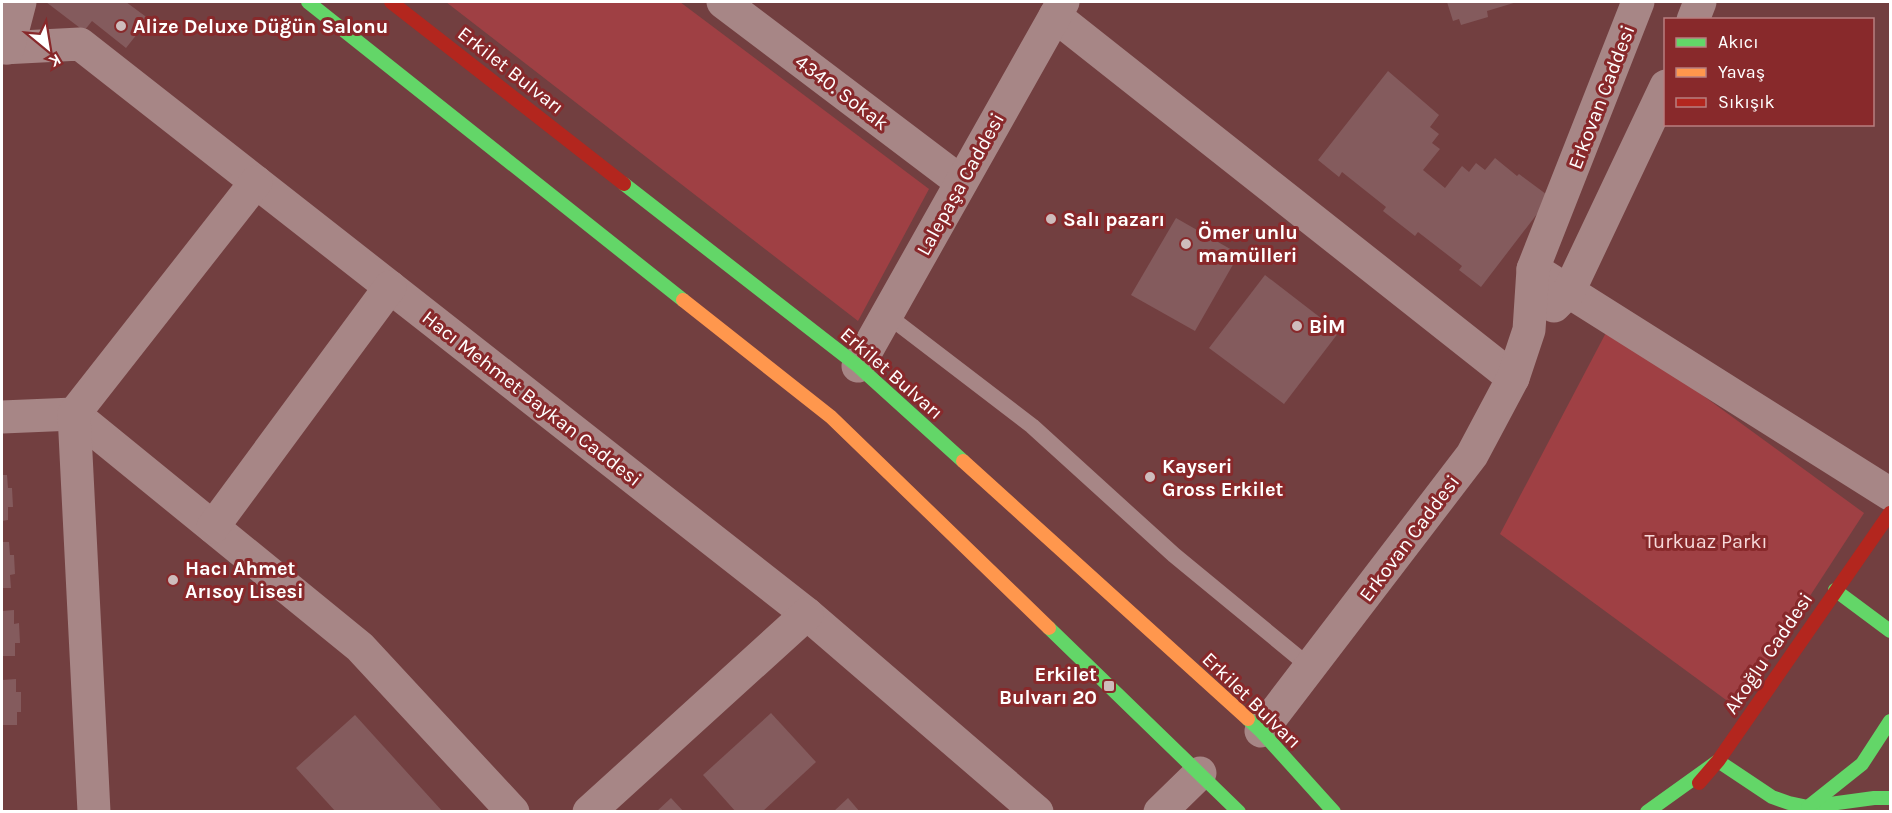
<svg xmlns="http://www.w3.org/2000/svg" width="1892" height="813" font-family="Karla,sans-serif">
	<rect width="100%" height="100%" fill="#723f40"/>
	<g fill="#9f4044">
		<path d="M446,2H680L929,189L858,321Z"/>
		<path d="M1609,327L1864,513L1737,708L1500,534Z"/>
	</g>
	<g fill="#845b5d">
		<path d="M46,2H126L149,19L126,48L92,21L84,31Z"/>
		<path d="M1447,2H1517L1487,11L1488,17L1461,25L1459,19L1453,21Z"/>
		<path d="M1388,71L1439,115L1430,127L1439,134L1432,143L1440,149L1423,170L1445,188L1462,166L1469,172L1476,163L1485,170L1495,158L1517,176L1519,174L1550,197L1481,287L1459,270L1462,266L1418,232L1415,236L1383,211L1386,207L1342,172L1339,177L1318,160Z"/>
		<path d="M1176,218L1239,254L1195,331L1131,295Z"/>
		<path d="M1265,275L1339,332L1284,404L1209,348Z"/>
		<path d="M2,475H7L8,488H12L13,507H8V520L2,521Z"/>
		<path d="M2,542H9L10,555H14L15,574L10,575L11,588H2Z"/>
		<path d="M14,610V624L19,623L20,643H15V656H2V611Z"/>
		<path d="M16,679V692H21V712H17V725H2V680Z"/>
		<path d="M771,713L816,762L762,812H736L703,775Z"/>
		<path d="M355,715L443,812H336L296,768Z"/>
		<path d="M671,798L684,812H656Z"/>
		<path d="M848,798L860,812H833Z"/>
	</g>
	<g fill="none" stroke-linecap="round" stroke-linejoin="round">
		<path stroke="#a78686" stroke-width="16" d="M887,315L1032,426L1174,555L1310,667"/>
		<g stroke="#a78686" stroke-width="33">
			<path d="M723,2L961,182"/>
			<path d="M1055,16L1513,378"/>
			<path d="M1693,20L1700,2"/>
			<path d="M2,48L80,44L807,614L1037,812"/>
			<path d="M8,48L20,2"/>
			<path d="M1533,269L1890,494"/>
			<path d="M1554,306L1569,291L1666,86"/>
			<path d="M858,366L1063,2"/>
			<path d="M2,417L74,414L360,647L513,812"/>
			<path d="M213,527L390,287"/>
			<path d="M1261,731L1472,455L1513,378L1529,330L1533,269L1638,2"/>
			<path d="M94,812L74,414L256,182"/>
			<path d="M589,812L807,614"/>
			<path d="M1160,812L1200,773"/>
		</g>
		<g stroke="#63d668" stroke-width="14">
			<path d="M308,2L683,300"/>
			<path d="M624,184L858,366L963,461"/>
			<path d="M1835,590L1890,631"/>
			<path d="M1049,628L1239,812"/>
			<path d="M1248,719L1261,731L1334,812"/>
			<path d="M1718,761L1772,797L1789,803L1808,807L1874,798H1890"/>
			<path d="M1808,807L1862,764L1890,721"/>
			<path d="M1647,812L1718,761"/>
		</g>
		<g stroke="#ff974d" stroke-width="14">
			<path d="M683,300L831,417L1049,628"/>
			<path d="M963,461L1248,719"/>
		</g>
		<g stroke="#b3261e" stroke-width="14">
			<path d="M391,2L624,184"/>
			<path d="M1699,783L1718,761L1890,513"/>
		</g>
	</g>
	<g fill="#cebcbc" stroke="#88292b" stroke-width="2">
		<circle cx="121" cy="26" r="6"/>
		<circle cx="1051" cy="219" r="6"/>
		<circle cx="1186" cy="244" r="6"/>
		<circle cx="1297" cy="326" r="6"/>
		<circle cx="1150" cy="477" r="6"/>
		<circle cx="173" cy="580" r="6"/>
		<rect x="1103" y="680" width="12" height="12" rx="3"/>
	</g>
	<g text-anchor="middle" stroke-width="6" stroke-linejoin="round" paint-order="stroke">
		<g font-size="20" font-weight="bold" fill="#fff" stroke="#88292b" text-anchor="start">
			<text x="133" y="33">Alize Deluxe Düğün Salonu</text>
			<text x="1063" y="226">Salı pazarı</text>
			<text x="1198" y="239">Ömer unlu<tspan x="1198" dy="23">mamülleri</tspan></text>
			<text x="1309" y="333">BİM</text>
			<text x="1162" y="473">Kayseri<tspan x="1162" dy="23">Gross Erkilet</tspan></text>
			<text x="185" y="575">Hacı Ahmet<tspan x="185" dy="23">Arısoy Lisesi</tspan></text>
			<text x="1097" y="681" text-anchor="end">Erkilet<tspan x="1097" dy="23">Bulvarı 20</tspan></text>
		</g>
		<g font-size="20" fill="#fff" stroke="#88292b">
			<text transform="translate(511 70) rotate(38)" y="7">Erkilet Bulvarı</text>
			<text transform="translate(842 92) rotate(37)" y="7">4340. Sokak</text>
			<text transform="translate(1601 97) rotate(-69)" y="7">Erkovan Caddesi</text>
			<text transform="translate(960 184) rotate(-61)" y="7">Lalepaşa Caddesi</text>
			<text transform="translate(892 373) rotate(41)" y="7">Erkilet Bulvarı</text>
			<text transform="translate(532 398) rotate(38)" y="7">Hacı Mehmet Baykan Caddesi</text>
			<text transform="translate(1409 538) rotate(-53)" y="7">Erkovan Caddesi</text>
			<text transform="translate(1768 653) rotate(-56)" y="7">Akoğlu Caddesi</text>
			<text transform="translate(1252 700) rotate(44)" y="7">Erkilet Bulvarı</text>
		</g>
		<g font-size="20" fill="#f7d9da" stroke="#88292b">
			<text x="1706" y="548">Turkuaz Parkı</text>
		</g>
	</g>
	<rect width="1892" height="813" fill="none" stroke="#ffffff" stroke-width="6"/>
	<rect x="1664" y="18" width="210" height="108" fill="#88292b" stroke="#b87f80" stroke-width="1.5"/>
	<rect x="1676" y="38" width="30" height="9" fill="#63d668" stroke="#b87f80" stroke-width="1.5"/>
	<text x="1718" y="48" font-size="18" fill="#ffffff">Akıcı</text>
	<rect x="1676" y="68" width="30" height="9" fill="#ff974d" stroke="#b87f80" stroke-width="1.5"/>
	<text x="1718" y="78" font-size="18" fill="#ffffff">Yavaş</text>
	<rect x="1676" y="98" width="30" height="9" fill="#b3261e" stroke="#b87f80" stroke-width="1.5"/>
	<text x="1718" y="108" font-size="18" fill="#ffffff">Sıkışık</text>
	<g transform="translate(48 48) rotate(150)" stroke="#88292b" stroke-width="4.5" paint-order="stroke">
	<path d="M0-4.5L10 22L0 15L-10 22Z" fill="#ffffff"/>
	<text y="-9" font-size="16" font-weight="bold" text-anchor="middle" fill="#ffffff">K</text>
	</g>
</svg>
